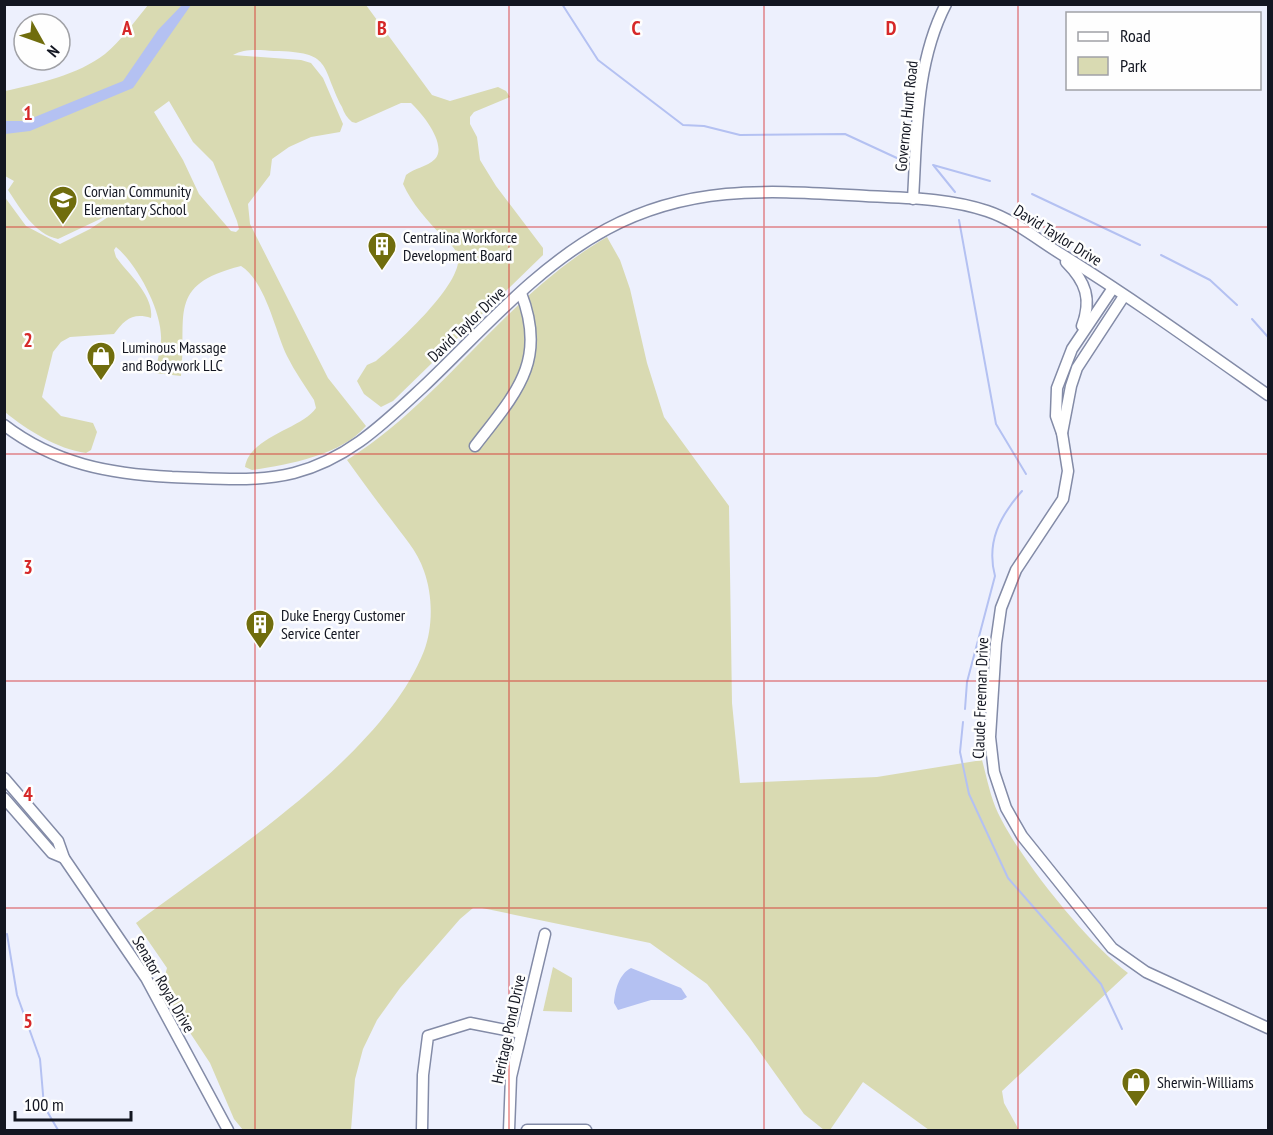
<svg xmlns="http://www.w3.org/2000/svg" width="1273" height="1135" font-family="'PT Sans Narrow',sans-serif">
	<rect width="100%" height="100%" fill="#edf0fd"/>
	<g fill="#d9dab2" fill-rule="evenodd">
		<path d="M148,5H366L432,95L450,101L498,87L506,91L510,97L474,112L470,117V124L477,137L480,160L496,186L543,248V255L393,401L381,407L364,394L357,381L367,365L376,361C395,345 469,279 457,253C454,247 447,241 442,236C427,220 412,204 403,184L406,175C414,168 427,167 435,159C448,145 422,113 411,103H401L356,123L352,122C347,118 344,113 342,107C320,65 333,52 274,51C260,50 245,48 233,55L301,60L311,63L323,78L343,124L340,132L311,137L289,147L272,159L270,175L248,204L250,224L328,378L366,426C342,455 287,465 252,470L245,467C250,436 302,429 316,408L314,400C305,386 295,372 287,356C275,331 266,282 241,266C165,285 188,316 181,376L155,373C157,362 160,352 161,341C163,313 138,265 116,247L114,250L116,257C128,274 154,295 151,318C133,312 124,320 114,334L70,337L61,342L53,352L42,397L61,416L93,423L97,432L91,450L86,453C57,449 27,430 5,412L4,196L26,226L60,244L90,229L117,211L58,239C34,234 20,208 8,190L14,181L5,176V91C37,84 78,75 105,54C121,41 135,21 148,5ZM169,101L193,142L213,162L237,221L239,229L236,232L231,231L199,194L183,160L154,112Z"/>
		<path d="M607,237L620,260L630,289L647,363L664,417L729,506L732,703L740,783L877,777L982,760C987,778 990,796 998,813C1020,859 1087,943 1128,973L1002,1091L1004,1103L1019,1130H929L863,1082L830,1130H824L804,1114L749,1037L707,984L650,943L482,908H473L460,919L400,988L377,1020L363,1049L355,1079L351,1130H243L234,1119L210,1063L177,1013L163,983L167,968L136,923C225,856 383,756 424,651C433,627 433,596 424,571C417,550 403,536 390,518C375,499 361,479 347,460C443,400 506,295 607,237Z"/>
		<path d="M553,967L572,978V1012L543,1011Z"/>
	</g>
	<g fill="#b4c1f2">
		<path d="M182,5H191L133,88L30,131L5,134V121H25L123,81L158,30Z"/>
		<path d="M631,968L681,988L687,997L682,1000H651L618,1010L614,1003C615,990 619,974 631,968Z"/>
	</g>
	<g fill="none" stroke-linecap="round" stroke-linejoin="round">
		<g stroke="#b4c1f2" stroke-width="2">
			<path d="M562,4L598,60L683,125L704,126L740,135L845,134L899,159"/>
			<path d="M933,165L990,181"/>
			<path d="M934,166L955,192"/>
			<path d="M1032,194L1140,245"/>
			<path d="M959,220L996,424L1026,474"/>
			<path d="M1161,255L1210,280L1237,305"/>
			<path d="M1252,319L1268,337"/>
			<path d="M965,709L967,682L995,576C986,542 1000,516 1022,491"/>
			<path d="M963,722L960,752L969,794L1008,878L1101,984L1122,1029"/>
			<path d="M7,934L17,995L40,1059L44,1106L58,1130"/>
		</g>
		<g stroke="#838ba7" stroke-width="13">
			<g id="minor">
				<path d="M913,199C917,134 915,64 946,4"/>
				<path d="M1066,262C1086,282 1092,299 1082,326"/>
				<path d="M1113,288L1072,349L1057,388L1056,416L1062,433L1068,471L1063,499L1016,570L1001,608L996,643L990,737L994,772L1006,808L1022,836L1112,948L1146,972L1268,1028"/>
				<path d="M4,425C55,464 110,474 172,477C213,478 254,483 294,473C348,459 383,424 423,387C481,332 536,267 607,229C693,183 774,191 866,196C906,198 948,198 987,211C1014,220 1037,239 1061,254C1132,298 1200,347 1268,395"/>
				<path d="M1062,433L1071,386L1077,368L1124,296"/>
				<path d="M475,446C515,394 548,362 521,293"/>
				<path d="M4,778L58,841L64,858L146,978L228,1130"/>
				<path d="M4,798L52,853L64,858"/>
				<path d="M422,1130L423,1075L428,1036L470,1023L521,1033"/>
				<path d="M509,1130L511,1077L545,934"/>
				<path d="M527,1130H586"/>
			</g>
		</g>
		<use href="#minor" stroke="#fff" stroke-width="10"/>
	</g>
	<path fill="none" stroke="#d62828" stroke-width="1.5" stroke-opacity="0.55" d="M255,4V1130M509,4V1130M764,4V1130M1018,4V1130M4,227H1268M4,454H1268M4,681H1268M4,908H1268"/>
	<defs>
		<g id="school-pin" transform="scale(1.5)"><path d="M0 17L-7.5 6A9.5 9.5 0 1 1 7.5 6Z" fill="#706d0d" stroke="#fefefe"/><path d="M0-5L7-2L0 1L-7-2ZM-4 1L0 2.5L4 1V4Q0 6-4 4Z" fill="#fff"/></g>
		<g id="building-pin" transform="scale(1.5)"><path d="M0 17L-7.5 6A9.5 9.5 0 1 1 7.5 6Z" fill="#706d0d" stroke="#fefefe"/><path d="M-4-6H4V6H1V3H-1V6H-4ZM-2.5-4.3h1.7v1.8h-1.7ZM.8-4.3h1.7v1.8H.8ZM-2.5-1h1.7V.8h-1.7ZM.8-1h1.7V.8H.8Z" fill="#fff"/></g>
		<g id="shop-pin" transform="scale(1.5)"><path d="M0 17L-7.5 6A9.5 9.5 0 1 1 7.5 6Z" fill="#706d0d" stroke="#fefefe"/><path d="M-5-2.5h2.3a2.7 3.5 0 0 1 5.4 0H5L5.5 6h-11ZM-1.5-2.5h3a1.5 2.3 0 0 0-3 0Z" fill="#fff"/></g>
	</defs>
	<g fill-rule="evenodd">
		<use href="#school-pin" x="63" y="200"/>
		<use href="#building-pin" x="382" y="246"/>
		<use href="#shop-pin" x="101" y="356"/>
		<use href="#building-pin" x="260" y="624"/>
		<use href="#shop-pin" x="1136" y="1082"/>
	</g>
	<g text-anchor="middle" stroke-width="5" stroke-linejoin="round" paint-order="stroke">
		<g font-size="16" fill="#131621" stroke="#fefefe">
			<text transform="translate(906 116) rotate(-84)" y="6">Governor Hunt Road</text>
			<text transform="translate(1058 235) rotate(32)" y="6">David Taylor Drive</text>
			<text transform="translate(466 324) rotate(-44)" y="6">David Taylor Drive</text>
			<text transform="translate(980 698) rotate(-88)" y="6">Claude Freeman Drive</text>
			<text transform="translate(164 984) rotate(60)" y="6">Senator Royal Drive</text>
			<text transform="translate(508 1029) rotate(-78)" y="6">Heritage Pond Drive</text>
		</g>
		<g font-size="16" fill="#131621" stroke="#fefefe" text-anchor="start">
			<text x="84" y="197">Corvian Community<tspan x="84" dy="18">Elementary School</tspan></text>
			<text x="403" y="243">Centralina Workforce<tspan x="403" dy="18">Development Board</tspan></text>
			<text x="122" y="353">Luminous Massage<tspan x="122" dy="18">and Bodywork LLC</tspan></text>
			<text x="281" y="621">Duke Energy Customer<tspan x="281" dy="18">Service Center</tspan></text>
			<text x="1157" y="1088">Sherwin-Williams</text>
		</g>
	</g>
	<g font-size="20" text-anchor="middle" font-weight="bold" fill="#d62828" stroke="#fefefe" stroke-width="5" stroke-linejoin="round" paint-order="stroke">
		<text x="127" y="35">A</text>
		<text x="382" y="35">B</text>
		<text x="636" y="35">C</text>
		<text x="891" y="35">D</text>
		<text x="28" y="120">1</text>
		<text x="28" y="347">2</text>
		<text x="28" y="574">3</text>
		<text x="28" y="801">4</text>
		<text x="28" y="1028">5</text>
	</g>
	<rect width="1273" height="1135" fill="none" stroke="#131621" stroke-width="12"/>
	<rect x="1066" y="12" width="195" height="78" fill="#fefefe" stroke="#a0a1a6" stroke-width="1.5"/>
	<rect x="1078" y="32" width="30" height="9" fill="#ffffff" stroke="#a0a1a6" stroke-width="1.5"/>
	<text x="1120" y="42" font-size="18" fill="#131621">Road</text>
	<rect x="1078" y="57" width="30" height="18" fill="#d9dab2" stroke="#a0a1a6" stroke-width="1.5"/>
	<text x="1120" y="72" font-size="18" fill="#131621">Park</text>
	<g transform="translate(42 42) rotate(130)"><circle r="28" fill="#fefefe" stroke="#a0a1a6" stroke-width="1.5"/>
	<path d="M0-4.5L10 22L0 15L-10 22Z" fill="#706d0d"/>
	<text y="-9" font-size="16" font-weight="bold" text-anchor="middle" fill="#131621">N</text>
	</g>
	<path d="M15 1111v9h116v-9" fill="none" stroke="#131621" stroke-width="3"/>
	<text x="24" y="1111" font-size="18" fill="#131621" stroke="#fefefe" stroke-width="4.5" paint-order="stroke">100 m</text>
</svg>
